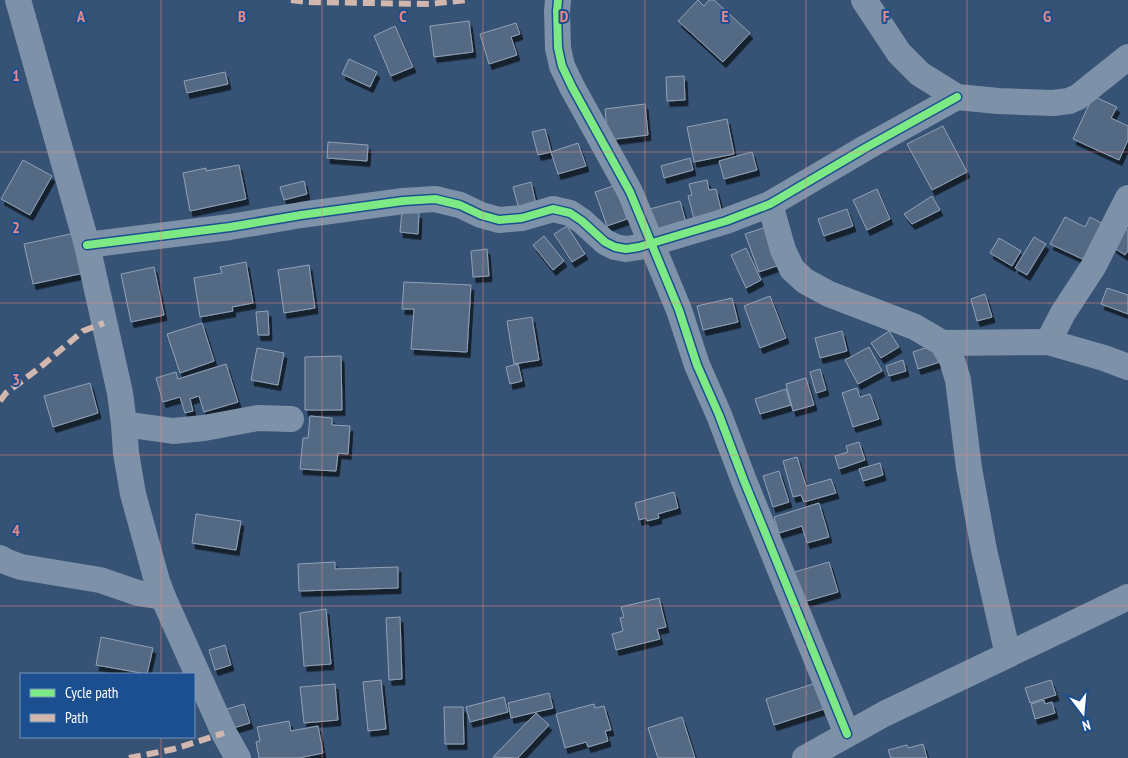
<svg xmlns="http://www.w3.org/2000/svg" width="1128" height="758" font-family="'PT Sans Narrow',sans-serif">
	<defs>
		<filter id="shadow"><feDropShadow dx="3" dy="5.5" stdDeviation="0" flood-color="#0009"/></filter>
	</defs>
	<rect width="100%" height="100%" fill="#365274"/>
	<g fill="#526984" stroke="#92a2b6" filter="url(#shadow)">
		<path d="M698,0L704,6L709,0H714L750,33L723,62L678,21Z"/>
		<path d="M469,21L473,52L434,57L430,26Z"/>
		<path d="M516,23L520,34L511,37L517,55L489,64L480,34Z"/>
		<path d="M395,26L413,67L391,76L374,36Z"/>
		<path d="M349,59L377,72L370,87L342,74Z"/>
		<path d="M225,72L228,84L187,93L184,81Z"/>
		<path d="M684,76L685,100L667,101L666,77Z"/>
		<path d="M1093,96L1117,107L1111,118L1128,126V140L1119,160L1073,139Z"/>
		<path d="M645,104L648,135L608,140L605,109Z"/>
		<path d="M727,119L734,154L694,162L687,127Z"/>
		<path d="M943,126L967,172L932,190L907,144Z"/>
		<path d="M545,129L551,152L538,155L532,132Z"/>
		<path d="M328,142L368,145L367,161L327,158Z"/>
		<path d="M578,143L586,166L558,174L551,152Z"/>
		<path d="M752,152L757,170L724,179L719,161Z"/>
		<path d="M690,158L693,170L664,178L661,166Z"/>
		<path d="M23,160L52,176L30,215L1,199Z"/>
		<path d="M239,165L246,199L190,211L183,173L206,168V171Z"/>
		<path d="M707,180L709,190L716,189L722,214L696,226L688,196L692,195L689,184Z"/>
		<path d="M304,181L307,194L284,200L280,187Z"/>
		<path d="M531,182L536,204L519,209L513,187Z"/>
		<path d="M616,185L627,219L607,226L595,192Z"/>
		<path d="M877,189L890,219L867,230L853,200Z"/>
		<path d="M932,196L940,210L912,224L904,214Z"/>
		<path d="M680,201L687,226L654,236L646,210Z"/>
		<path d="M847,209L853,226L824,236L818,219Z"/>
		<path d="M402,211L419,213L418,234L400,232Z"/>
		<path d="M1065,217L1085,227L1090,217L1107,226L1089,262L1050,244Z"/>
		<path d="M772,225L785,263L759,272L745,234Z"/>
		<path d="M567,226L585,254L572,262L554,234Z"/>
		<path d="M1126,229L1128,230V251L1125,255L1113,247Z"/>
		<path d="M75,233L84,273L33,284L24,244Z"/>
		<path d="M544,236L564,261L553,270L533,245Z"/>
		<path d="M1034,237L1046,244L1027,275L1015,268Z"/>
		<path d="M999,238L1021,251L1012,266L990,253Z"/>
		<path d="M746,248L761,280L746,288L731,255Z"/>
		<path d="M487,249L489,276L473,277L471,251Z"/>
		<path d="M246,262L253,303L232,307L233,311L200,317L194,278L222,273L220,267Z"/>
		<path d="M309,265L315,308L284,313L278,270Z"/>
		<path d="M154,267L164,315L131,322L121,274Z"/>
		<path d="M404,282L471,285L467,352L411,349L414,309H402Z"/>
		<path d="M1107,288L1128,295V314L1101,304Z"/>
		<path d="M985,294L992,317L977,321L971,299Z"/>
		<path d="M770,296L786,338L760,348L744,306Z"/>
		<path d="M732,298L738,322L703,330L697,306Z"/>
		<path d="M268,311L269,335H258L256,312Z"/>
		<path d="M532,317L539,360L514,364L507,321Z"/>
		<path d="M202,323L214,361L180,373L167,334Z"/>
		<path d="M842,331L847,351L820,358L815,338Z"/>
		<path d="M889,331L899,347L881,358L871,343Z"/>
		<path d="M934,345L940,362L918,369L913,352Z"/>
		<path d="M869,347L882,371L858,384L845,360Z"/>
		<path d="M257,348L284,353L278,385L251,380Z"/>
		<path d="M341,356L342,410H305V357Z"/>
		<path d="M903,360L906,371L889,376L886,366Z"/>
		<path d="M226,364L238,402L204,412L199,396L190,399L193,411L185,413L180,397L163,402L156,378L176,372L178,379Z"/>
		<path d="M518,364L522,381L510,384L506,367Z"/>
		<path d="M820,369L826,390L816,393L810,372Z"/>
		<path d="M806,378L814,405L793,411L786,384Z"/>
		<path d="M90,383L98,413L53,427L44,396Z"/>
		<path d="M857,388L860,397L870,394L879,419L853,427L842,393Z"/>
		<path d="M786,389L791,405L760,414L755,399Z"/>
		<path d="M310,416L332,418V425L350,426L348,454L338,453L336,471L300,469L303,438H308Z"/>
		<path d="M859,442L865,460L839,469L835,456L848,452L846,446Z"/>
		<path d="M797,457L806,486L831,479L836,493L804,502L801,495L793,497L783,461Z"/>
		<path d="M880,463L883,475L863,481L859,469Z"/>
		<path d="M779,471L789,502L773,507L763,476Z"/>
		<path d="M674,492L678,508L658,514L659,518L647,521L646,518L639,520L635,503Z"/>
		<path d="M819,503L829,537L807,543L802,526L779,533L774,517Z"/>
		<path d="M196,514L241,521L236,550L192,543Z"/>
		<path d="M335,562V569L398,567V588L299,591L298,564Z"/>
		<path d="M829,562L838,592L800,603L791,573Z"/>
		<path d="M659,598L666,627L657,629L660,639L616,650L612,634L623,631L620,618L624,617L621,607Z"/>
		<path d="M326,609L331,664L304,666L300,613Z"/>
		<path d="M400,617L402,679L389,680L386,618Z"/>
		<path d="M101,637L153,648L147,674L96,665Z"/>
		<path d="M225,645L231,665L215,670L209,650Z"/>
		<path d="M381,680L386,729L368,731L363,682Z"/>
		<path d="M1051,680L1056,695L1030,703L1025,688Z"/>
		<path d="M816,683L824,709L774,725L766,699Z"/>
		<path d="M335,684L338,720L304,723L300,687Z"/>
		<path d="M549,693L553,708L511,718L508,703Z"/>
		<path d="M504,697L508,712L470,722L466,707Z"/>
		<path d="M1044,700L1045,704L1052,702L1055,713L1035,719L1031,704Z"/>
		<path d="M244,704L250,723L230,729L224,710Z"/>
		<path d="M594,704L595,708L604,706L611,730L605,731L608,741L588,747L586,742L565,748L556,714Z"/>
		<path d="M444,707H463L464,744H445Z"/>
		<path d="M536,713L549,725L518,758L493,757Z"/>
		<path d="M682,717L695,758H658L648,728Z"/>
		<path d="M289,721L291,731L318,726L323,753L299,758H259L256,742L260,741L257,727Z"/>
		<path d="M923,744L927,758H891L888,750L907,745L908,748Z"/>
	</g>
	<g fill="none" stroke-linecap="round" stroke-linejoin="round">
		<g stroke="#7d92a8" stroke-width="26">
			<path d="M18,0L87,245L120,393L124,424L126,453L133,494L157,581L163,597L224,733L238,758"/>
			<path d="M558,0L557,11L558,48L562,66L572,87L630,192L679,310L697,365L719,415L744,481L847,734"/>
			<path d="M864,0L899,53L920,74L957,97L998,101L1053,103L1069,101L1078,97L1128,57"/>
			<path d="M770,204L783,250L792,269L805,281L829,294L915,327L942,343L952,360L958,380L969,468L984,550L1008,655"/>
			<path d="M87,245L230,227L301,215L403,201L435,199L460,205L481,215L499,220L522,218L553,209L570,213L582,221L605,242L615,247L626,249L639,247L726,221L770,204L867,147L957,97"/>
			<path d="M1048,342L1063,313L1093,267L1128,198"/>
			<path d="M942,343L1048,342L1104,358L1128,367"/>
			<path d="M124,424L173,431L204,428L258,418L291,419"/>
			<path d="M0,558L7,562L21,567L100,580L138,593L163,597"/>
			<path d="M805,758L884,714L1064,628L1128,597"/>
		</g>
		<g stroke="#d1b7ad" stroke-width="6" stroke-dasharray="12 6" stroke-linecap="butt">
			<path d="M291,0L307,2L429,4L466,0"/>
			<path d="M0,401L6,393L38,369L83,331L104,323"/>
			<path d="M129,758L174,749L224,733"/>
		</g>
		<g stroke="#1b4f8f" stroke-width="11">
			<g id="cycleway">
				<path d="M558,0L557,11L558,48L562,66L572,87L630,192L679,310L697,365L719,415L744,481L847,734"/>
				<path d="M87,245L230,227L301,215L403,201L435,199L460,205L481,215L499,220L522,218L553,209L570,213L582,221L605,242L615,247L626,249L639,247L726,221L770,204L867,147L957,97"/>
			</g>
		</g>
		<use href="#cycleway" stroke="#7ce984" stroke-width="8"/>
	</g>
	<path fill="none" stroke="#e88989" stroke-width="1" stroke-opacity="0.55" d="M161,0V674M322,0V758M483,0V758M645,0V758M806,0V758M967,0V758M0,152H1128M0,303H1128M0,455H1128M0,606H1128M161,737V758"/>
	<g font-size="16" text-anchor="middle" font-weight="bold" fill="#e88989" stroke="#1b4f8f" stroke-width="4" stroke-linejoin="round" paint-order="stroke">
		<text x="81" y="22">A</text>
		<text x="242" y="22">B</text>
		<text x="403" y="22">C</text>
		<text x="564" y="22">D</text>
		<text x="725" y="22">E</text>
		<text x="886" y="22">F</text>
		<text x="1047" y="22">G</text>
		<text x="16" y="81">1</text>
		<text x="16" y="233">2</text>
		<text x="16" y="385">3</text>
		<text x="16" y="536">4</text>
	</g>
	<rect x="20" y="673" width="175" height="65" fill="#1b4f8f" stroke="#7695bc"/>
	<rect x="30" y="689" width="25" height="8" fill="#7ce984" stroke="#7695bc"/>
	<text x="65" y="698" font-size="15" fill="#ffffff">Cycle path</text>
	<rect x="30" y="714" width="25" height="8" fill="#d1b7ad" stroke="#7695bc"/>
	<text x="65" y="723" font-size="15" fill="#ffffff">Path</text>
	<g transform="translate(1083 713) rotate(164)" stroke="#1b4f8f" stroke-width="4" paint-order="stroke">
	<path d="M0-4L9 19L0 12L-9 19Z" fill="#ffffff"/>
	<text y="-8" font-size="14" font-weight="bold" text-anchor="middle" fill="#ffffff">N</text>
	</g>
</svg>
